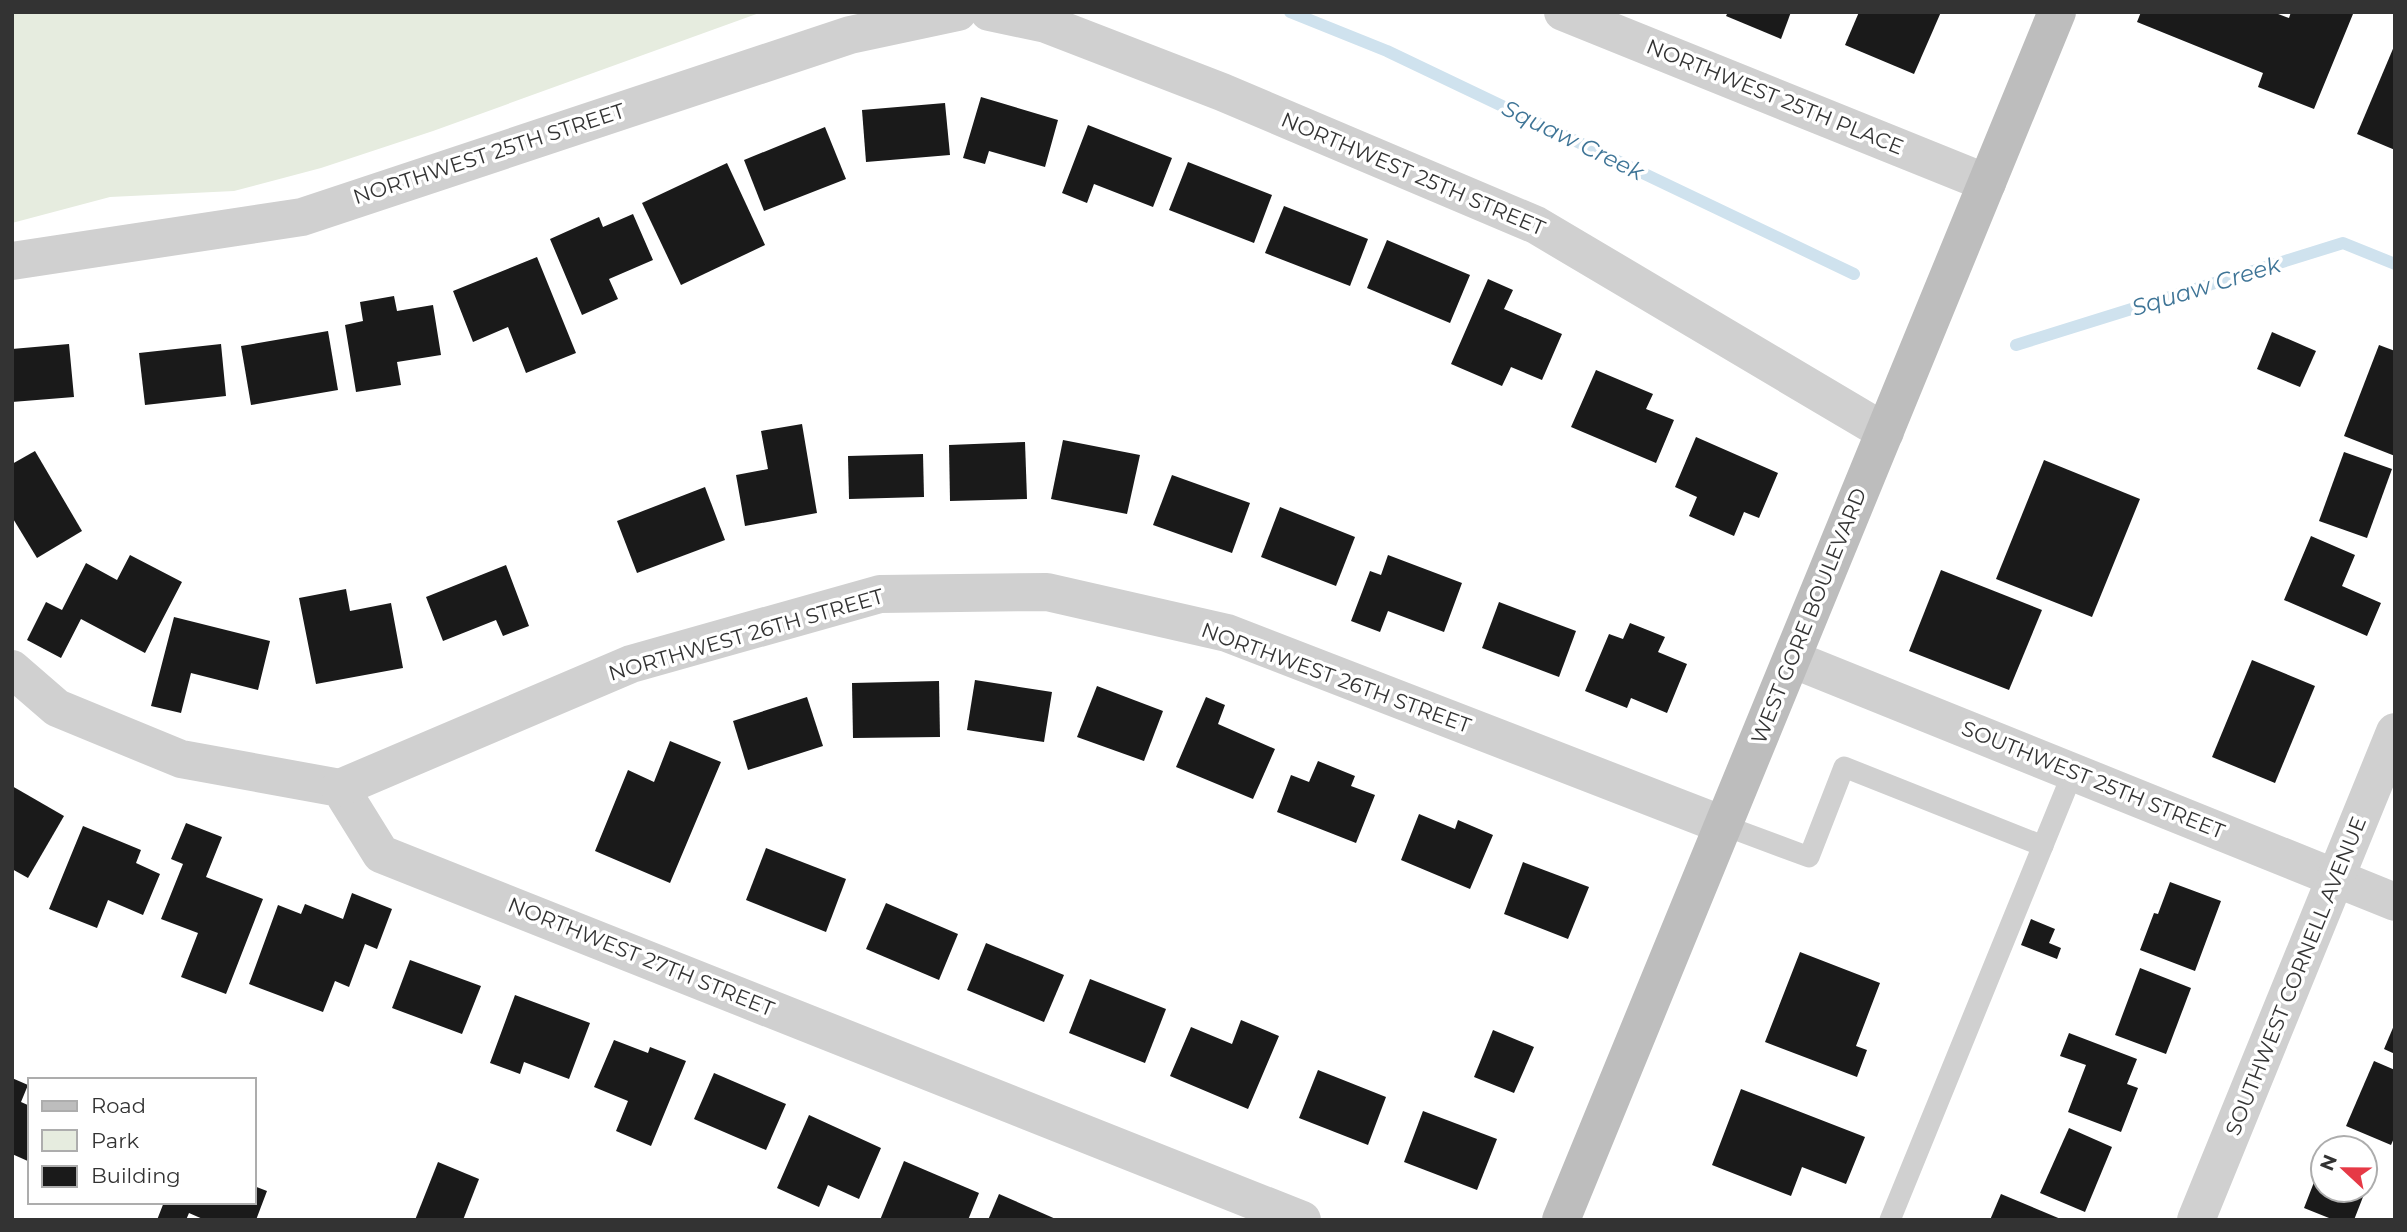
<svg xmlns="http://www.w3.org/2000/svg" width="2407" height="1232" font-family="Montserrat,sans-serif">
	<rect width="100%" height="100%" fill="#fff"/>
	<path fill="#e6ecdf" d="M12,12H762L433,131L321,168L234,191L110,197L12,223Z"/>
	<g fill="none" stroke-linecap="round" stroke-linejoin="round">
		<g stroke="#cfe2ee" stroke-width="12">
			<path d="M1290,12L1387,51L1854,274"/>
			<path d="M2016,345L2343,243L2395,264"/>
		</g>
	</g>
	<g fill="#1a1a1a">
		<path d="M1728,12H1791L1781,39L1726,16Z"/>
		<path d="M1859,12H1941L1914,74L1845,45Z"/>
		<path d="M2141,12H2273L2289,18L2291,12L2353,14L2314,109L2258,87L2263,73L2137,22Z"/>
		<path d="M2395,44V150L2357,134Z"/>
		<path d="M981,97L1058,120L1045,167L989,151L985,164L963,158Z"/>
		<path d="M945,103L950,155L866,162L862,110Z"/>
		<path d="M1088,125L1172,158L1153,207L1094,184L1087,203L1062,193Z"/>
		<path d="M825,127L846,179L764,211L744,160Z"/>
		<path d="M1188,162L1272,195L1254,243L1169,210Z"/>
		<path d="M727,163L765,245L681,285L642,203Z"/>
		<path d="M1284,206L1368,239L1350,286L1265,253Z"/>
		<path d="M633,214L653,260L609,279L618,299L582,315L550,239L599,217L603,227Z"/>
		<path d="M1387,240L1470,275L1450,323L1367,288Z"/>
		<path d="M537,257L576,353L526,373L508,327L473,342L453,291Z"/>
		<path d="M1488,279L1513,290L1504,309L1562,334L1542,380L1511,367L1502,386L1451,364Z"/>
		<path d="M394,296L397,311L433,305L441,355L397,362L401,385L356,392L345,325L363,321L360,302Z"/>
		<path d="M328,331L338,390L251,405L241,346Z"/>
		<path d="M2272,332L2316,351L2300,387L2257,369Z"/>
		<path d="M69,344L74,397L12,402V349Z"/>
		<path d="M221,344L226,396L145,405L139,353Z"/>
		<path d="M2379,345L2395,351V456L2344,436Z"/>
		<path d="M1596,370L1653,394L1646,409L1674,420L1656,463L1571,427Z"/>
		<path d="M802,424L817,513L745,526L736,475L768,469L761,431Z"/>
		<path d="M1696,437L1778,473L1759,518L1744,512L1734,536L1689,516L1697,497L1675,487Z"/>
		<path d="M1063,440L1140,455L1127,514L1051,499Z"/>
		<path d="M1025,442L1027,499L950,501L949,445Z"/>
		<path d="M35,451L82,531L37,558L12,517V464Z"/>
		<path d="M2344,452L2392,469L2367,538L2319,521Z"/>
		<path d="M923,454L924,497L849,499L848,456Z"/>
		<path d="M2044,460L2140,499L2092,617L1996,579Z"/>
		<path d="M1172,475L1250,503L1232,553L1153,525Z"/>
		<path d="M705,487L725,540L637,573L617,521Z"/>
		<path d="M1280,507L1355,537L1336,586L1261,557Z"/>
		<path d="M2311,536L2355,555L2342,586L2381,603L2367,636L2284,600Z"/>
		<path d="M130,555L182,582L145,653L81,619L61,658L27,640L46,602L62,610L86,563L117,580Z"/>
		<path d="M1388,555L1462,583L1444,632L1388,611L1380,632L1351,621L1370,571L1381,575Z"/>
		<path d="M506,565L529,626L503,636L496,620L443,641L426,597Z"/>
		<path d="M1941,570L2042,610L2009,690L1909,651Z"/>
		<path d="M346,589L350,611L391,603L403,668L316,684L299,598Z"/>
		<path d="M1499,602L1576,631L1559,677L1482,648Z"/>
		<path d="M174,617L270,641L258,690L191,673L181,713L151,706Z"/>
		<path d="M1630,623L1665,637L1658,652L1687,664L1667,713L1631,698L1627,708L1585,691L1609,634L1623,639Z"/>
		<path d="M2252,660L2315,686L2275,783L2212,757Z"/>
		<path d="M975,680L1052,692L1044,742L967,730Z"/>
		<path d="M939,681L940,737L853,738L852,683Z"/>
		<path d="M1097,686L1163,711L1144,761L1077,737Z"/>
		<path d="M807,697L823,746L748,770L733,721Z"/>
		<path d="M1206,697L1225,705L1218,724L1275,749L1253,799L1176,767Z"/>
		<path d="M670,741L721,762L670,883L595,851L628,770L654,782Z"/>
		<path d="M1318,761L1355,776L1351,786L1375,795L1356,843L1277,812L1291,775L1309,782Z"/>
		<path d="M12,786L64,816L28,878L12,869Z"/>
		<path d="M1419,814L1455,829L1458,820L1493,835L1470,889L1401,860Z"/>
		<path d="M186,823L222,837L206,877L263,899L226,994L181,977L198,933L161,919L183,864L171,859Z"/>
		<path d="M83,826L141,850L136,863L160,874L143,915L108,900L97,928L49,909Z"/>
		<path d="M766,848L846,879L826,932L746,900Z"/>
		<path d="M1523,862L1589,887L1568,939L1504,914Z"/>
		<path d="M2170,882L2221,901L2195,971L2140,950L2154,913L2158,914Z"/>
		<path d="M352,893L392,909L377,949L365,944L349,987L335,981L323,1012L249,984L278,905L301,914L305,904L343,919Z"/>
		<path d="M886,903L958,934L939,980L866,949Z"/>
		<path d="M2031,919L2055,929L2049,943L2061,948L2057,959L2021,945Z"/>
		<path d="M986,943L1064,975L1044,1022L967,990Z"/>
		<path d="M1800,952L1880,983L1856,1046L1867,1050L1857,1077L1765,1042Z"/>
		<path d="M410,960L481,986L462,1034L392,1008Z"/>
		<path d="M2140,968L2191,988L2166,1054L2115,1035Z"/>
		<path d="M1090,979L1166,1009L1145,1063L1069,1033Z"/>
		<path d="M515,995L590,1023L569,1079L524,1062L520,1074L490,1063Z"/>
		<path d="M1241,1020L1279,1036L1248,1109L1170,1076L1191,1027L1232,1044Z"/>
		<path d="M2395,1023V1054L2384,1049Z"/>
		<path d="M1493,1030L1534,1047L1514,1093L1474,1077Z"/>
		<path d="M2069,1033L2137,1059L2127,1084L2138,1088L2121,1132L2068,1112L2086,1065L2060,1056Z"/>
		<path d="M614,1040L648,1053L650,1047L686,1061L651,1146L616,1131L628,1101L594,1087Z"/>
		<path d="M2374,1061L2395,1070V1136L2391,1145L2346,1126Z"/>
		<path d="M1318,1070L1386,1097L1368,1145L1299,1118Z"/>
		<path d="M714,1073L786,1104L766,1150L694,1119Z"/>
		<path d="M12,1078L28,1085L21,1102L30,1106V1162L12,1154Z"/>
		<path d="M1741,1089L1865,1137L1846,1184L1802,1167L1791,1196L1712,1165Z"/>
		<path d="M1423,1111L1497,1139L1477,1190L1404,1162Z"/>
		<path d="M809,1115L881,1148L859,1199L828,1185L819,1207L777,1188Z"/>
		<path d="M2069,1128L2112,1147L2085,1212L2040,1193Z"/>
		<path d="M2365,1157L2377,1161L2354,1220H2334L2304,1208L2323,1159V1190H2365Z"/>
		<path d="M904,1161L979,1193L968,1220H880Z"/>
		<path d="M438,1162L479,1179L463,1220H415Z"/>
		<path d="M254,1186L267,1191L256,1220H205L189,1213L186,1220H157L164,1202H254Z"/>
		<path d="M999,1194L1058,1220H988Z"/>
		<path d="M2001,1194L2063,1220H1990Z"/>
	</g>
	<g fill="none" stroke-linecap="round" stroke-linejoin="round">
		<g stroke="#d0d0d0" stroke-width="21">
			<path d="M1723,825L1809,857L1844,767L2043,846"/>
			<path d="M1890,1220L2073,772"/>
		</g>
		<g stroke="#d0d0d0" stroke-width="38">
			<path d="M989,12L1046,24L1222,92L1536,225L1885,432"/>
			<path d="M1563,12L1987,183"/>
			<path d="M12,261L302,217L850,35L958,12"/>
			<path d="M1792,659L2395,902"/>
			<path d="M12,669L57,708L181,759L340,788L381,854L1302,1220"/>
			<path d="M340,788L631,664L880,594L1047,592L1227,633L1723,825"/>
			<path d="M2196,1220L2395,732"/>
		</g>
		<path stroke="#bdbdbd" stroke-width="38" d="M1561,1220L2057,12"/>
	</g>
	<g text-anchor="middle" stroke-width="7" stroke-linejoin="round" paint-order="stroke">
		<g font-size="21" fill="#333" stroke="#fff">
			<text transform="translate(1775 97) rotate(22)" y="7">NORTHWEST 25TH PLACE</text>
			<text transform="translate(489 154) rotate(-18)" y="7">NORTHWEST 25TH STREET</text>
			<text transform="translate(1413 174) rotate(23)" y="7">NORTHWEST 25TH STREET</text>
			<text transform="translate(1809 616) rotate(-68)" y="7">WEST GORE BOULEVARD</text>
			<text transform="translate(746 635) rotate(-16)" y="7">NORTHWEST 26TH STREET</text>
			<text transform="translate(1336 678) rotate(20)" y="7">NORTHWEST 26TH STREET</text>
			<text transform="translate(2093 780) rotate(22)" y="7">SOUTHWEST 25TH STREET</text>
			<text transform="translate(641 957) rotate(22)" y="7">NORTHWEST 27TH STREET</text>
			<text transform="translate(2296 976) rotate(-68)" y="7">SOUTHWEST CORNELL AVENUE</text>
		</g>
		<g font-size="23" font-style="italic" fill="#3f7597" stroke="#fff">
			<text transform="translate(1573 140) rotate(26)" y="8">Squaw Creek</text>
			<text transform="translate(2206 286) rotate(-17)" y="8">Squaw Creek</text>
		</g>
	</g>
	<rect width="2407" height="1232" fill="none" stroke="#333333" stroke-width="28"/>
	<rect x="28" y="1078" width="228" height="126" fill="#ffffff" stroke="#adadad" stroke-width="2"/>
	<rect x="42" y="1101" width="35" height="10" fill="#bdbdbd" stroke="#adadad" stroke-width="2"/>
	<text x="91" y="1113" font-size="21" fill="#333333">Road</text>
	<rect x="42" y="1130" width="35" height="21" fill="#e6ecdf" stroke="#adadad" stroke-width="2"/>
	<text x="91" y="1148" font-size="21" fill="#333333">Park</text>
	<rect x="42" y="1166" width="35" height="21" fill="#1a1a1a" stroke="#adadad" stroke-width="2"/>
	<text x="91" y="1183" font-size="21" fill="#333333">Building</text>
	<g transform="translate(2344 1169) rotate(292)"><circle r="33" fill="#ffffff" stroke="#adadad" stroke-width="2"/>
	<path d="M0-5L12 26L0 18L-12 26Z" fill="#e63946"/>
	<text y="-10" font-size="19" font-weight="bold" text-anchor="middle" fill="#333333">N</text>
	</g>
</svg>
